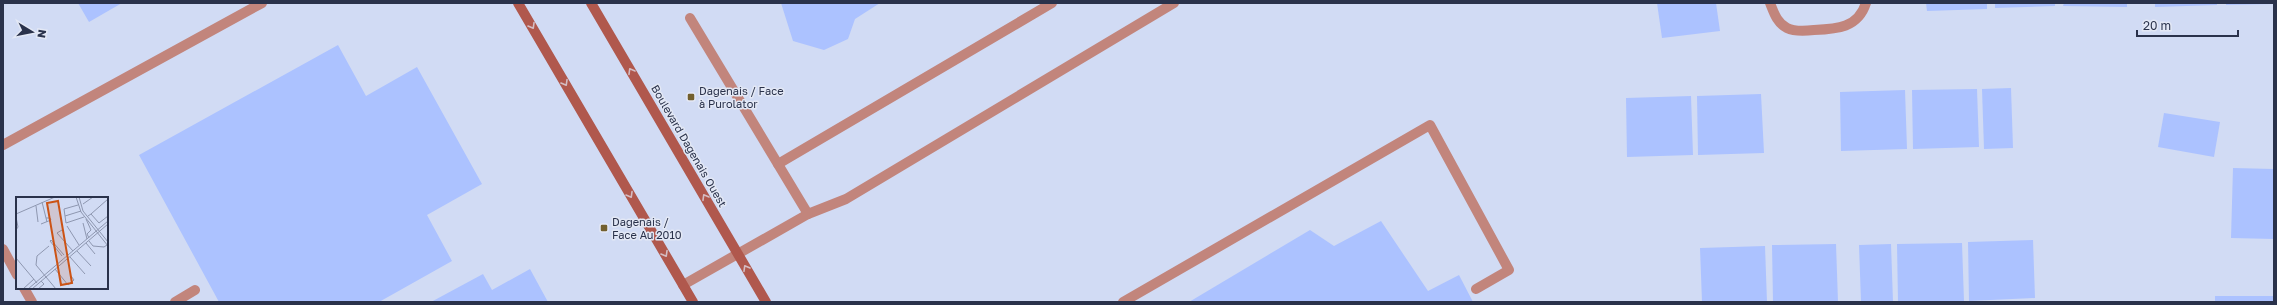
<svg xmlns="http://www.w3.org/2000/svg" width="2277" height="305" font-family="'Golos Text',sans-serif">
	<rect width="100%" height="100%" fill="#d1dbf4"/>
	<g fill="#acc2ff">
		<path d="M78,3H122L89,22Z"/>
		<path d="M781,3H880L855,19L848,39L824,50L793,41Z"/>
		<path d="M1657,3H1716L1720,31L1662,38Z"/>
		<path d="M1926,3H1987V9L1927,11Z"/>
		<path d="M1995,3H2055V6L1995,8Z"/>
		<path d="M2064,3H2127V7L2063,6Z"/>
		<path d="M2155,3H2217V5L2155,7Z"/>
		<path d="M2226,3H2274V4L2226,5Z"/>
		<path d="M338,45L366,96L417,67L482,184L427,215L452,261L379,302H219L139,155Z"/>
		<path d="M2011,88L2013,148L1984,149L1982,89Z"/>
		<path d="M1977,89L1979,147L1913,149L1912,90Z"/>
		<path d="M1905,90L1907,149L1841,151L1840,92Z"/>
		<path d="M1761,94L1764,153L1698,155L1697,96Z"/>
		<path d="M1691,96L1693,155L1627,157L1626,98Z"/>
		<path d="M2164,113L2220,122L2214,157L2158,147Z"/>
		<path d="M2233,168L2274,169V239L2231,238Z"/>
		<path d="M1381,221L1428,291L1459,275L1473,302H1189L1310,230L1334,246Z"/>
		<path d="M2033,240L2035,298L1969,301L1968,242Z"/>
		<path d="M1962,243L1964,301L1898,302L1897,244Z"/>
		<path d="M1836,244L1838,302H1773L1772,245Z"/>
		<path d="M1891,244L1893,302H1861L1859,245Z"/>
		<path d="M1765,246L1767,302H1702L1700,248Z"/>
		<path d="M530,269L548,302H431L483,274L492,290Z"/>
		<rect x="2215" y="296" width="59" height="6"/>
	</g>
	<g fill="none" stroke-linecap="round" stroke-linejoin="round">
		<g stroke="#c2857c" stroke-width="10">
			<path d="M3,145L262,3"/>
			<path d="M778,164L1052,3"/>
			<path d="M808,214L846,199L1174,3"/>
			<path d="M3,249L17,275"/>
			<path d="M683,285L808,214L690,18"/>
			<path d="M24,288L32,302"/>
			<path d="M175,302L195,290"/>
			<path d="M1123,302L1430,125L1509,270L1476,289"/>
		</g>
		<path stroke="#c2857c" stroke-width="10" d="M1770,3C1774,13 1777,23 1787,28C1795,32 1806,31 1814,30C1837,29 1858,28 1866,3"/>
		<g stroke="#b0584d" stroke-width="10">
			<path d="M518,3L693,302"/>
			<path d="M591,3L766,302"/>
		</g>
	</g>
	<defs><path id="oneway-chevron" d="M-2-3.5L2.5 0L-2 3.5" fill="none" stroke-width="1.6" stroke-linecap="round" stroke-linejoin="round"/></defs>
	<g stroke="#d4bdc3">
		<use href="#oneway-chevron" transform="translate(532 26) rotate(60)"/>
		<use href="#oneway-chevron" transform="translate(631 71) rotate(-120)"/>
		<use href="#oneway-chevron" transform="translate(565 83) rotate(60)"/>
		<use href="#oneway-chevron" transform="translate(630 195) rotate(60)"/>
		<use href="#oneway-chevron" transform="translate(705 197) rotate(-120)"/>
		<use href="#oneway-chevron" transform="translate(665 254) rotate(60)"/>
		<use href="#oneway-chevron" transform="translate(746 268) rotate(-120)"/>
	</g>
	<g fill="#725f2e" stroke="#e3e8f5" stroke-width="1.5">
		<rect x="687" y="93" width="8" height="8" rx="2"/>
		<rect x="600" y="224" width="8" height="8" rx="2"/>
	</g>
	<g text-anchor="middle" stroke-width="3" stroke-linejoin="round" paint-order="stroke">
		<g font-size="11" fill="#2a324b" stroke="#e3e8f5" text-anchor="start">
			<text x="699" y="95">Dagenais / Face<tspan x="699" dy="13">à Purolator</tspan></text>
			<text x="612" y="226">Dagenais /<tspan x="612" dy="13">Face Au 2010</tspan></text>
		</g>
		<g font-size="11" fill="#2a324b" stroke="#e3e8f5">
			<text transform="translate(689 146) rotate(60)" y="4">Boulevard Dagenais Ouest</text>
		</g>
	</g>
	<g transform="translate(16 197)">
		<rect width="92" height="92" fill="#d1dbf4"/>
		<path fill="none" stroke="#8e97b0" stroke-width="1" d="M60,0L65,15L92,49M63,0L67,14L92,45M26,5L31,25M67,7L77,0M62,8L48,12L49,19L65,14M20,9L22,25M0,17L39,0M75,17L92,2M49,19L50,26L68,20M72,19L75,17L83,26L92,19M0,20L2,30L0,33M70,22L75,33L71,37L73,41M67,26L71,42M25,27L35,23L34,21H30M51,29L63,48M46,33L41,36L57,54M73,44L77,49L88,50L91,48M70,46L79,57M33,49L21,59L20,68L40,92M61,54L75,69M46,59L34,44L35,43L48,58M54,60L69,77M0,61L21,86M39,72L52,88L58,83L55,79M7,92L18,82M12,92L92,24M16,92L92,27M22,92L28,87L25,84"/>
		<path fill="#cc5315" fill-opacity="0.15" stroke="#cc5315" stroke-width="2" d="M42,4L56,86L45,88L31,6Z"/>
		<rect width="92" height="92" fill="none" stroke="#2a324b" stroke-width="2"/>
	</g>
	<rect width="2277" height="305" fill="none" stroke="#2a324b" stroke-width="8"/>
	<g transform="translate(32 32) rotate(100)" stroke="#e3e8f5" stroke-width="3" paint-order="stroke">
	<path d="M0-3L7 15L0 10L-7 15Z" fill="#2a324b"/>
	<text y="-6" font-size="11" font-weight="bold" text-anchor="middle" fill="#2a324b">N</text>
	</g>
	<path d="M2137 30v6h101v-6" fill="none" stroke="#2a324b" stroke-width="2"/>
	<text x="2143" y="30" font-size="12" fill="#2a324b" stroke="#e3e8f5" stroke-width="3" paint-order="stroke">20 m</text>
</svg>
